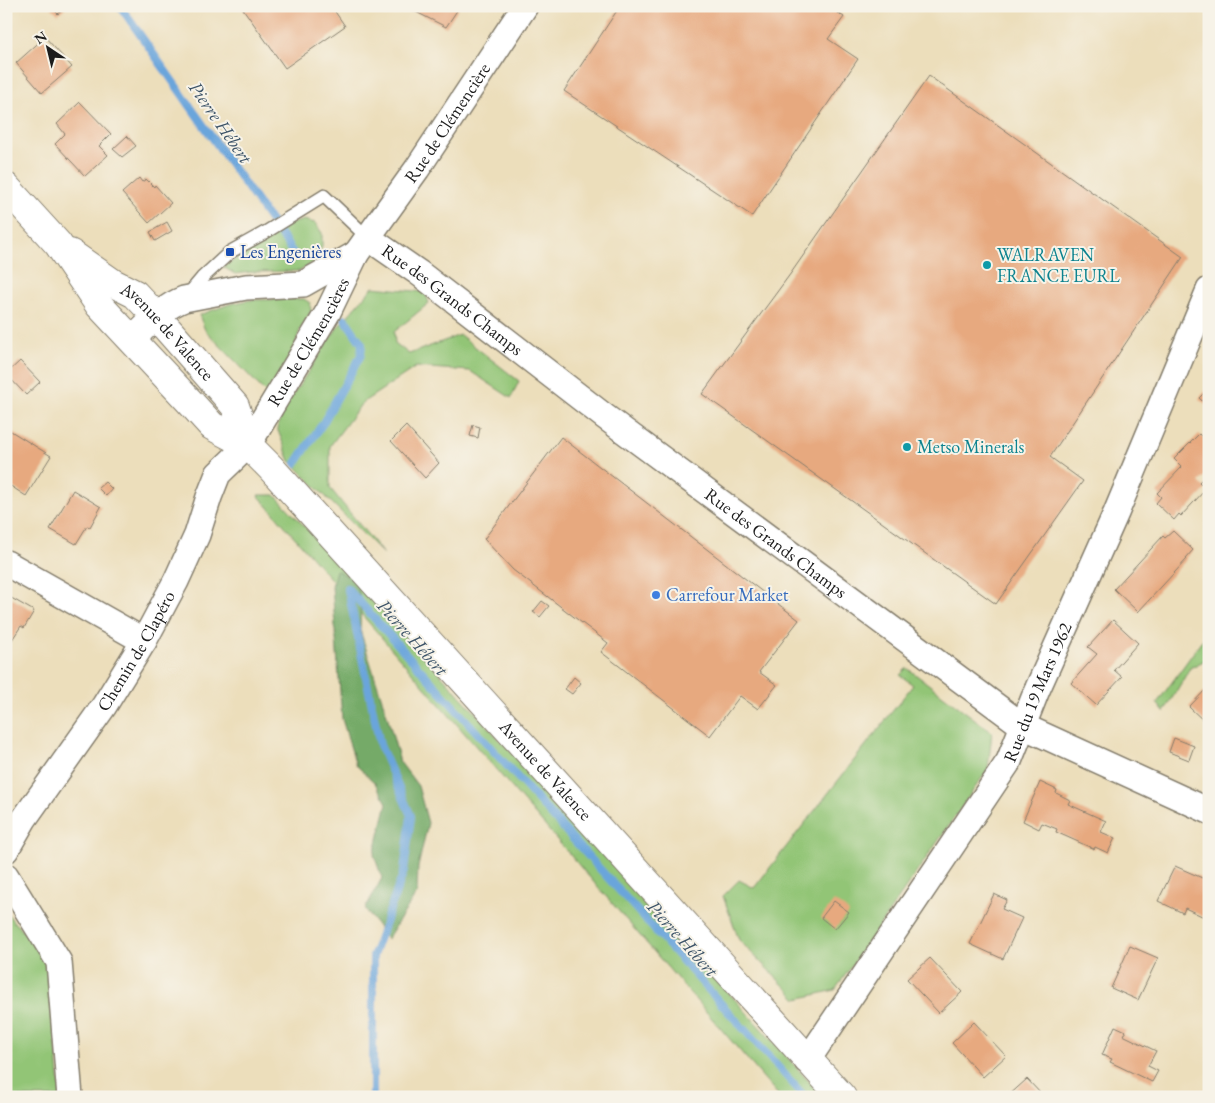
<svg xmlns="http://www.w3.org/2000/svg" width="1215" height="1103" font-family="'EB Garamond',serif">
	<rect width="100%" height="100%" fill="#f7f3e8"/>
	<filter id="ink" filterUnits="userSpaceOnUse"><feTurbulence type="fractalNoise" baseFrequency=".02" numOctaves="2"/><feDisplacementMap in="SourceGraphic" scale="10" xChannelSelector="R" yChannelSelector="G"/><feConvolveMatrix kernelMatrix="1 2 1 2 8 2 1 2 1" color-interpolation-filters="sRGB"/></filter>
	<filter id="wash" filterUnits="userSpaceOnUse"><feTurbulence type="fractalNoise" baseFrequency=".0096" numOctaves="4" result="noise"/><feDisplacementMap in="SourceGraphic" scale="20" xChannelSelector="R" yChannelSelector="G"/><feGaussianBlur stdDeviation="1.12" result="paint"/><feColorMatrix in="noise" values="0 0 0 0 0 0 0 0 0 0 0 0 0 0 0 0 0 1.4 0 .05"/><feComposite in="paint" operator="in"/></filter>
	<g filter="url(#wash)">
		<rect width="100%" height="100%" fill="#ecdebb"/>
		<g fill="#92c576" stroke="#577049">
			<path d="M304,220L315,223L322,233V247L314,262L300,271L252,272L235,274L223,267L290,224Z"/>
			<path d="M373,287L425,292L429,303L394,332L395,343L409,354L460,335L519,381L511,398L470,371L416,367L362,403L330,446V488L384,555L290,461L277,428L285,407L337,328Z"/>
			<path d="M304,299L310,303L311,311L300,330L288,366L267,394L205,330L199,315L230,304L250,300Z"/>
			<path d="M258,495H275L357,582L823,1097H780Z"/>
			<path d="M1209,631V658L1190,668L1164,712L1157,703Z"/>
			<path d="M907,668L992,732L988,769L835,990L797,999L739,940L723,896L739,880L754,888L913,685L900,675Z"/>
			<path d="M6,911L13,921L48,957L61,1097H6Z"/>
		</g>
		<path fill="#75aa67" stroke="#486342" d="M336,570L357,582L361,606L360,630L387,715L400,762L418,786L428,823L418,867L417,893L387,939L365,909L382,878L374,855L387,803L375,783L356,765L342,719L332,586Z"/>
		<g fill="none" stroke-linecap="round" stroke-linejoin="round">
			<g stroke="#6ba5db" stroke-width="8">
				<path d="M120,6L296,257"/>
				<path d="M296,463L323,423L361,355L362,344L345,319"/>
				<path d="M347,588L805,1097"/>
				<path d="M348,590L380,745L411,816L404,871L373,956V1097"/>
			</g>
		</g>
		<g id="blocks">
			<g fill="#e7a97f">
				<path d="M53,6H67L58,14L51,7Z"/>
				<path d="M241,6H331L345,26L285,68Z"/>
				<path d="M404,6H460L446,27Z"/>
				<path d="M620,6H828L844,17L828,39L858,59L752,216L564,91Z"/>
				<path d="M45,37L72,67L42,93L16,63Z"/>
				<path d="M929,76L1183,257L1050,457L1083,481L996,604L702,394L791,273Z"/>
				<path d="M80,102L111,134L99,146L108,155L85,176L55,144L65,134L57,124Z"/>
				<path d="M127,136L136,146L122,157L113,149Z"/>
				<path d="M139,178L142,182L146,179L154,187L155,185L171,203L149,223L122,193Z"/>
				<path d="M167,222L172,231L155,241L150,232Z"/>
				<path d="M20,361L40,382L26,395L6,374Z"/>
				<path d="M1209,388V407L1199,398Z"/>
				<path d="M473,425L480,427L478,438L470,436Z"/>
				<path d="M406,426L439,463L425,478L391,441Z"/>
				<path d="M6,428L51,456L26,496L6,483Z"/>
				<path d="M1199,434L1209,443V472L1199,482L1206,489L1181,516L1179,514L1174,520L1156,503L1161,497L1157,493L1182,467L1174,459Z"/>
				<path d="M561,437L799,620L759,672L777,685L758,709L740,696L710,736L601,652L608,643L513,570L484,539Z"/>
				<path d="M105,482L112,489L106,496L98,488Z"/>
				<path d="M73,490L101,507L90,527L87,526L76,544L50,529Z"/>
				<path d="M1173,531L1193,550L1186,558L1187,559L1138,612L1114,589L1163,536L1165,538Z"/>
				<path d="M6,595L34,611L24,628L21,626L6,649Z"/>
				<path d="M542,601L549,606L540,617L533,612Z"/>
				<path d="M1113,620L1138,643L1114,670L1122,677L1096,705L1071,683L1097,654L1088,647Z"/>
				<path d="M574,677L581,683L572,694L565,689Z"/>
				<path d="M1209,686V720L1206,723L1189,707Z"/>
				<path d="M1174,738L1194,746L1189,760L1169,752Z"/>
				<path d="M1040,782L1057,790L1056,793L1070,800L1068,804L1106,821L1101,832L1115,838L1108,853L1095,847L1094,849L1056,832L1057,829L1042,823L1039,829L1023,821Z"/>
				<path d="M1175,866L1209,881V912L1206,918L1185,908L1183,913L1158,901Z"/>
				<path d="M994,894L1007,900L1002,909L1022,918L1003,959L970,944Z"/>
				<path d="M834,901L849,912L835,929L821,918Z"/>
				<path d="M1130,946L1158,958L1138,1000L1111,988Z"/>
				<path d="M930,958L962,992L939,1013L907,979Z"/>
				<path d="M974,1022L1006,1056L983,1077L952,1043Z"/>
				<path d="M1115,1026L1126,1031L1123,1035L1156,1051L1148,1066L1158,1071L1152,1082L1110,1062L1112,1059L1102,1055Z"/>
				<path d="M1027,1079L1044,1097H1007Z"/>
			</g>
		</g>
	</g>
	<g filter="url(#ink)">
		<use href="#blocks" fill-opacity="0" stroke="#847d6c" stroke-width="1"/>
		<g fill="none" stroke-linecap="round" stroke-linejoin="round">
			<g stroke="#847d6c" stroke-width="15">
				<path id="lane" d="M186,297L202,278L230,252L266,232L324,196L367,237"/>
			</g>
			<g stroke="#847d6c" stroke-width="28">
				<g id="street">
					<path id="s1" d="M367,237L419,273L604,416L1023,726L1209,811"/>
					<path d="M132,340C148,324 163,307 184,299L246,287L303,284L356,254"/>
					<path d="M6,563L144,641"/>
					<path id="s2" d="M6,850L24,819L104,706L144,641L176,581L197,535L209,497L218,474L248,445L328,312L356,254L417,169L525,6"/>
					<path d="M6,876L59,962L70,1097"/>
					<path id="s3" d="M807,1061L1009,761L1037,690L1116,513L1209,290"/>
				</g>
			</g>
			<g stroke="#847d6c" stroke-width="30">
				<g id="secondary">
					<path id="s4" d="M6,187L58,244L99,305L189,401L212,426L248,445L270,467L842,1097"/>
					<path id="s5" d="M70,253L113,283L135,294L156,316L235,406L248,445"/>
				</g>
			</g>
			<use href="#lane" stroke="#fff" stroke-width="12"/>
			<use href="#street" stroke="#fff" stroke-width="25"/>
			<use href="#secondary" stroke="#fff" stroke-width="28"/>
		</g>
	</g>
	<rect fill="#1a4fb4" stroke="#f7f3e8" stroke-width="2" x="225" y="247" width="10" height="10" rx="2.5"/>
	<g fill="#0f9aa8" stroke="#f7f3e8" stroke-width="2">
		<circle cx="987" cy="265" r="5"/>
		<circle cx="907" cy="447" r="5"/>
	</g>
	<circle fill="#3f7fe0" stroke="#f7f3e8" stroke-width="2" cx="656" cy="595" r="5"/>
	<g text-anchor="middle" stroke-width="4" stroke-linejoin="round" paint-order="stroke">
		<g font-size="18" fill="#1c1c1c" stroke="#f7f3e8">
			<text dy="6" stroke="none"><textPath href="#s2" startOffset="855">Rue de Clémencière</textPath></text>
			<text dy="6" stroke="none"><textPath href="#s1" startOffset="106">Rue des Grands Champs</textPath></text>
			<text dy="6" stroke="none"><textPath href="#s5" startOffset="126">Avenue de Valence</textPath></text>
			<text dy="6" stroke="none"><textPath href="#s2" startOffset="595">Rue de Clémencières</textPath></text>
			<text dy="6" stroke="none"><textPath href="#s1" startOffset="511">Rue des Grands Champs</textPath></text>
			<text dy="6" stroke="none"><textPath href="#s2" startOffset="238">Chemin de Clapéro</textPath></text>
			<text dy="6" stroke="none"><textPath href="#s3" startOffset="436">Rue du 19 Mars 1962</textPath></text>
			<text dy="6" stroke="none"><textPath href="#s4" startOffset="798">Avenue de Valence</textPath></text>
		</g>
		<g font-size="18" fill="#164399" stroke="#f7f3e8" text-anchor="start">
			<text x="240" y="258">Les Engenières</text>
		</g>
		<g font-size="18" fill="#0d838f" stroke="#f7f3e8" text-anchor="start">
			<text x="997" y="261">WALRAVEN<tspan x="997" dy="21">FRANCE EURL</tspan></text>
			<text x="917" y="453">Metso Minerals</text>
		</g>
		<g font-size="18" fill="#366cbe" stroke="#f7f3e8" text-anchor="start">
			<text x="666" y="601">Carrefour Market</text>
		</g>
		<g font-size="19" font-style="italic" fill="#3c5368" stroke="#f7f3e8">
			<text transform="translate(221 122) rotate(55)" y="7">Pierre Hébert</text>
			<text transform="translate(413 637) rotate(48)" y="7">Pierre Hébert</text>
			<text transform="translate(683 938) rotate(48)" y="7">Pierre Hébert</text>
		</g>
	</g>
	<rect width="1215" height="1103" fill="none" stroke="#f7f3e8" stroke-width="25"/>
	<g transform="translate(48 48) rotate(325)" stroke="#f7f3e8" stroke-width="4" paint-order="stroke">
	<path d="M0-4L9 19L0 12L-9 19Z" fill="#1c1c1c"/>
	<text y="-8" font-size="14" font-weight="bold" text-anchor="middle" fill="#1c1c1c">N</text>
	</g>
</svg>
